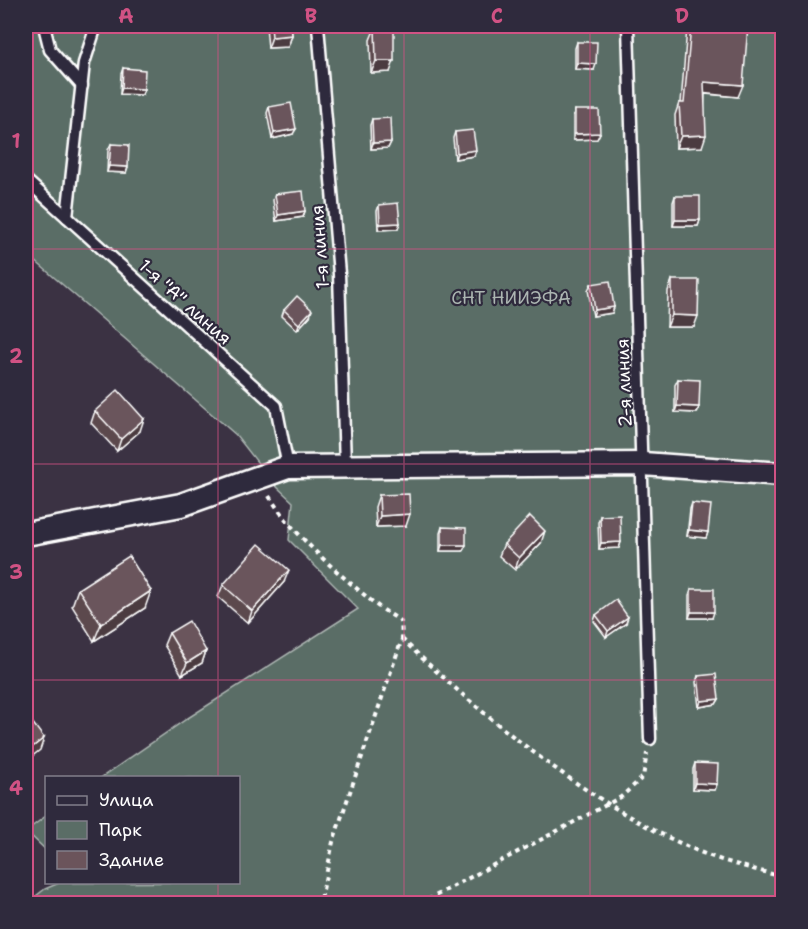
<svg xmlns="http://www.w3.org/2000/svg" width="808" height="929" font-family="'Shantell Sans',sans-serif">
	<rect width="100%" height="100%" fill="#3b3243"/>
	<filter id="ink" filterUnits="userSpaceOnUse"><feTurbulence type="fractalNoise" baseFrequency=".0167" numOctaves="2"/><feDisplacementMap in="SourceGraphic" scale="12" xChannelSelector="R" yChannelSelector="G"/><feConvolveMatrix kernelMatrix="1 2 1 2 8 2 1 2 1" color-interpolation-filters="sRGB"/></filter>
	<g filter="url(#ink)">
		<g fill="#5a6d66" stroke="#acb6b2" stroke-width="1.5">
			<path d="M26,26H782V903H27L45,889L59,883L238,882V778L102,777L188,718L358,609L289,540L293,502L275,485L236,435L26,253Z"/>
			<path d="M46,816V850L26,831Z"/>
		</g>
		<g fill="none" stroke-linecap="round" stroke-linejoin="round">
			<g stroke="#fff" stroke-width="15">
				<g id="lane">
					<path d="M44,26L50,50L82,86"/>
					<path d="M318,26L339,274L345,466"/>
					<path d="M628,26L650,739"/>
					<path d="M26,180L276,406L288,467"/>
					<path d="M67,217L84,63L96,26"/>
				</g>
			</g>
			<g stroke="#fff" stroke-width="27">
				<path id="street" d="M26,534L181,505L288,467L643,464L782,474"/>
			</g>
			<g stroke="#fff" stroke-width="4" stroke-dasharray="4.5 4.5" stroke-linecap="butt">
				<path d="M269,496C295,537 337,572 374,603C383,611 393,615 401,622L402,639L333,842L320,904"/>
				<path d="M402,639C485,719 593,807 700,852C726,863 755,869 782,877"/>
				<path d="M420,904L621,797L643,777L647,753"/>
			</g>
			<use href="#lane" stroke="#2f2a3d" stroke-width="10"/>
			<use href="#street" stroke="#2f2a3d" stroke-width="22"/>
		</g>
		<g fill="#5c484e" stroke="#fff" stroke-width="1.5">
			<path d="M266,26H291L292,35L288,47L268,48Z"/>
			<path d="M688,26H748L738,97L705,94L702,147L676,148L675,115L679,103H681L687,28Z"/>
			<path d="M375,28L390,72L371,73L370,40Z"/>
			<path d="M577,42L594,70L575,69V48Z"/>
			<path d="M123,68L142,95L120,94L121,74Z"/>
			<path d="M269,107L293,134L272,139L267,113Z"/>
			<path d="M575,110L600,133L597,139L573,140V116Z"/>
			<path d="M372,119L391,142L388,148L371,149L370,125Z"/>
			<path d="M455,132L474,156L455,159L453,138Z"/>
			<path d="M111,144L126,173L107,172L108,150Z"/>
			<path d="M275,194L305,211L303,217L276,221L273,200Z"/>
			<path d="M675,196L700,220L698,226H673V202Z"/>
			<path d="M379,205L400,223L398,229L378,230L377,211Z"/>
			<path d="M672,280L694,327H667L668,291Z"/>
			<path d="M591,284L614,307L612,313L593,316L588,290Z"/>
			<path d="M284,310L310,316L297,330L282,316Z"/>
			<path d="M678,379L699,407L697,413L675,412V385Z"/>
			<path d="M95,411L140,431L117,451L91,423Z"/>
			<path d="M379,495L406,526L376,527L375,507Z"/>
			<path d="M692,503L708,532L706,538L687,536L690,509Z"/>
			<path d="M600,516L621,542L619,548L599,549L598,522Z"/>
			<path d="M442,527L463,551H440V533Z"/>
			<path d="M541,543L515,570L499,556L504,544Z"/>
			<path d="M284,582L248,623L218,597L223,585Z"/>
			<path d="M78,589L145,608L94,641L72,606Z"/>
			<path d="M691,589L712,618H689V595Z"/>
			<path d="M596,615L626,623L606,637L594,621Z"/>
			<path d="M169,633L206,651L202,663L182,675L164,645Z"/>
			<path d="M698,676L719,699L716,704L699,707L696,682Z"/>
			<path d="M695,763L717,784L715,790L693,789V769Z"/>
		</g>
		<g fill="#4b3b40" stroke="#fff" stroke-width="1.5">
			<path d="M292,35L288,47L268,48L272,37Z"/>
			<path d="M376,61H394L390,72L371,73Z"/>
			<path d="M577,63L596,64L594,70L575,69Z"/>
			<path d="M704,82L743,85L738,97L700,93Z"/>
			<path d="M122,88L144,89L142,95L120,94Z"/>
			<path d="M296,129L293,134L272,139L274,133Z"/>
			<path d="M600,133L597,139L573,140L575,134Z"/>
			<path d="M706,135L702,147L676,148L681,136Z"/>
			<path d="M391,142L388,148L371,149L373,143Z"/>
			<path d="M476,150L474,156L455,159L457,153Z"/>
			<path d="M109,166L128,167L126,173L107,172Z"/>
			<path d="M305,211L303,217L276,221L278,215Z"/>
			<path d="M675,220H700L698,226H673Z"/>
			<path d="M400,223L398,229L378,230L380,224Z"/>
			<path d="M614,307L612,313L593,316L595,310Z"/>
			<path d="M312,310L310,316L297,330L299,324Z"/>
			<path d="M672,315L698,316L694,327H667Z"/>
			<path d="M677,406L699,407L697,413L675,412Z"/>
			<path d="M144,419L140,431L117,451L121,439Z"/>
			<path d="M410,514L406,526L376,527L380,516Z"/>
			<path d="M689,530L708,532L706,538L687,536Z"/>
			<path d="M545,531L541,543L515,570L519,558Z"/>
			<path d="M621,542L619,548L599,549L601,543Z"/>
			<path d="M442,545H466L463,551H440Z"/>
			<path d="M289,570L284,582L248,623L252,611Z"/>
			<path d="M151,591L145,608L94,641L101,624Z"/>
			<path d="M691,612H714L712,618H689Z"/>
			<path d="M628,617L626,623L606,637L608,631Z"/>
			<path d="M206,651L202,663L182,675L187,663Z"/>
			<path d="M719,699L716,704L699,707L701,701Z"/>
			<path d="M44,738L40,750L26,761V752Z"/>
			<path d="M695,783L717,784L715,790L693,789Z"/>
		</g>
		<g fill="#6b545b" stroke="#fff" stroke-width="1.5">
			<path d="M271,26H291L292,35L272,37Z"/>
			<path d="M691,26H748L743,85L704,82L706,135L681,136L679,103H684Z"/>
			<path d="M394,27V61H376L375,28Z"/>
			<path d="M577,42H597L596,64L577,63Z"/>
			<path d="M123,68L145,70L144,89L122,88Z"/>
			<path d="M291,103L296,129L274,133L269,107Z"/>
			<path d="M575,110H599L600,133L575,134Z"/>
			<path d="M390,118L391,142L373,143L372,119Z"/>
			<path d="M473,130L476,150L457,153L455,132Z"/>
			<path d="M111,144L129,145L128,167L109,166Z"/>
			<path d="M303,191L305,211L278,215L275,194Z"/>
			<rect x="675" y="196" width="25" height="24"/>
			<path d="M398,203L400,223L380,224L379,205Z"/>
			<path d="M672,280H699L698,316L672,315Z"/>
			<path d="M610,281L614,307L595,310L591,284Z"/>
			<path d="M297,296L312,310L299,324L284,310Z"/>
			<path d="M678,379L700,380L699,407L677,406Z"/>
			<path d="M118,390L144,419L121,439L95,411Z"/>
			<path d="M409,494L410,514L380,516L379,495Z"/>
			<path d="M692,503L711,505L708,532L689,530Z"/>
			<path d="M620,515L621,542L601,543L600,516Z"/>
			<path d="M530,516L545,531L519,558L504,544Z"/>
			<path d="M442,527L466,528V545H442Z"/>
			<path d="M259,544L289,570L252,611L223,585Z"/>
			<path d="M129,556L151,591L101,624L78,589Z"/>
			<rect x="691" y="589" width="23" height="23"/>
			<path d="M616,600L628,617L608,631L596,615Z"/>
			<path d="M189,621L206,651L187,663L169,633Z"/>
			<path d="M716,674L719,699L701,701L698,676Z"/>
			<path d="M29,718L44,738L26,752V721Z"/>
			<path d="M695,763L718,764L717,784L695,783Z"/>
		</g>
	</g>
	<path fill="none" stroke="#d15284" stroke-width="1.5" stroke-opacity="0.55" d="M218,26V778M404,26V904M590,26V904M26,249H782M26,464H782M26,680H782M218,882V904"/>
	<g text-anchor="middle" stroke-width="4.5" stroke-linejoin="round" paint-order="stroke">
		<g font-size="18" fill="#fff" stroke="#2f2a3d">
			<text transform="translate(320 247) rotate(-94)" y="6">1-я линия</text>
			<text transform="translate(185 302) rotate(42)" y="6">1-я "А" линия</text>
			<text transform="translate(624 383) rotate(-92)" y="6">2-я линия</text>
		</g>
		<g font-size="18" fill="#acb6b2" stroke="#2f2a3d">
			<text x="511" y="304">СНТ НИИЭФА</text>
		</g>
	</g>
	<rect width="808" height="929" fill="none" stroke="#2f2a3d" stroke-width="66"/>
	<rect x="45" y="776" width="195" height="108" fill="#2f2a3d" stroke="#827f8b" stroke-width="1.5"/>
	<rect x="57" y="796" width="30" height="9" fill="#2f2a3d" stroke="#827f8b" stroke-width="1.5"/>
	<text x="99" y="806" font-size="18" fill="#ffffff">Улица</text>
	<rect x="57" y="821" width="30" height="18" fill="#5a6d66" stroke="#827f8b" stroke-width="1.5"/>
	<text x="99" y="836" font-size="18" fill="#ffffff">Парк</text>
	<rect x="57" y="851" width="30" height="18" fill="#6b545b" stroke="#827f8b" stroke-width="1.5"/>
	<text x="99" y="866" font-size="18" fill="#ffffff">Здание</text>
	<rect x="33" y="33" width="742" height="863" fill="none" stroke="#d15284" stroke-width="2"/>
	<g font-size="20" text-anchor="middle" font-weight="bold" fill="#d15284">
		<text x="126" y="23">A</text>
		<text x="311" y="23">B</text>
		<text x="497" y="23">C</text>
		<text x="682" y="23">D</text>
		<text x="16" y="148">1</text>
		<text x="16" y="363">2</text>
		<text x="16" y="579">3</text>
		<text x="16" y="795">4</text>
	</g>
</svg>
